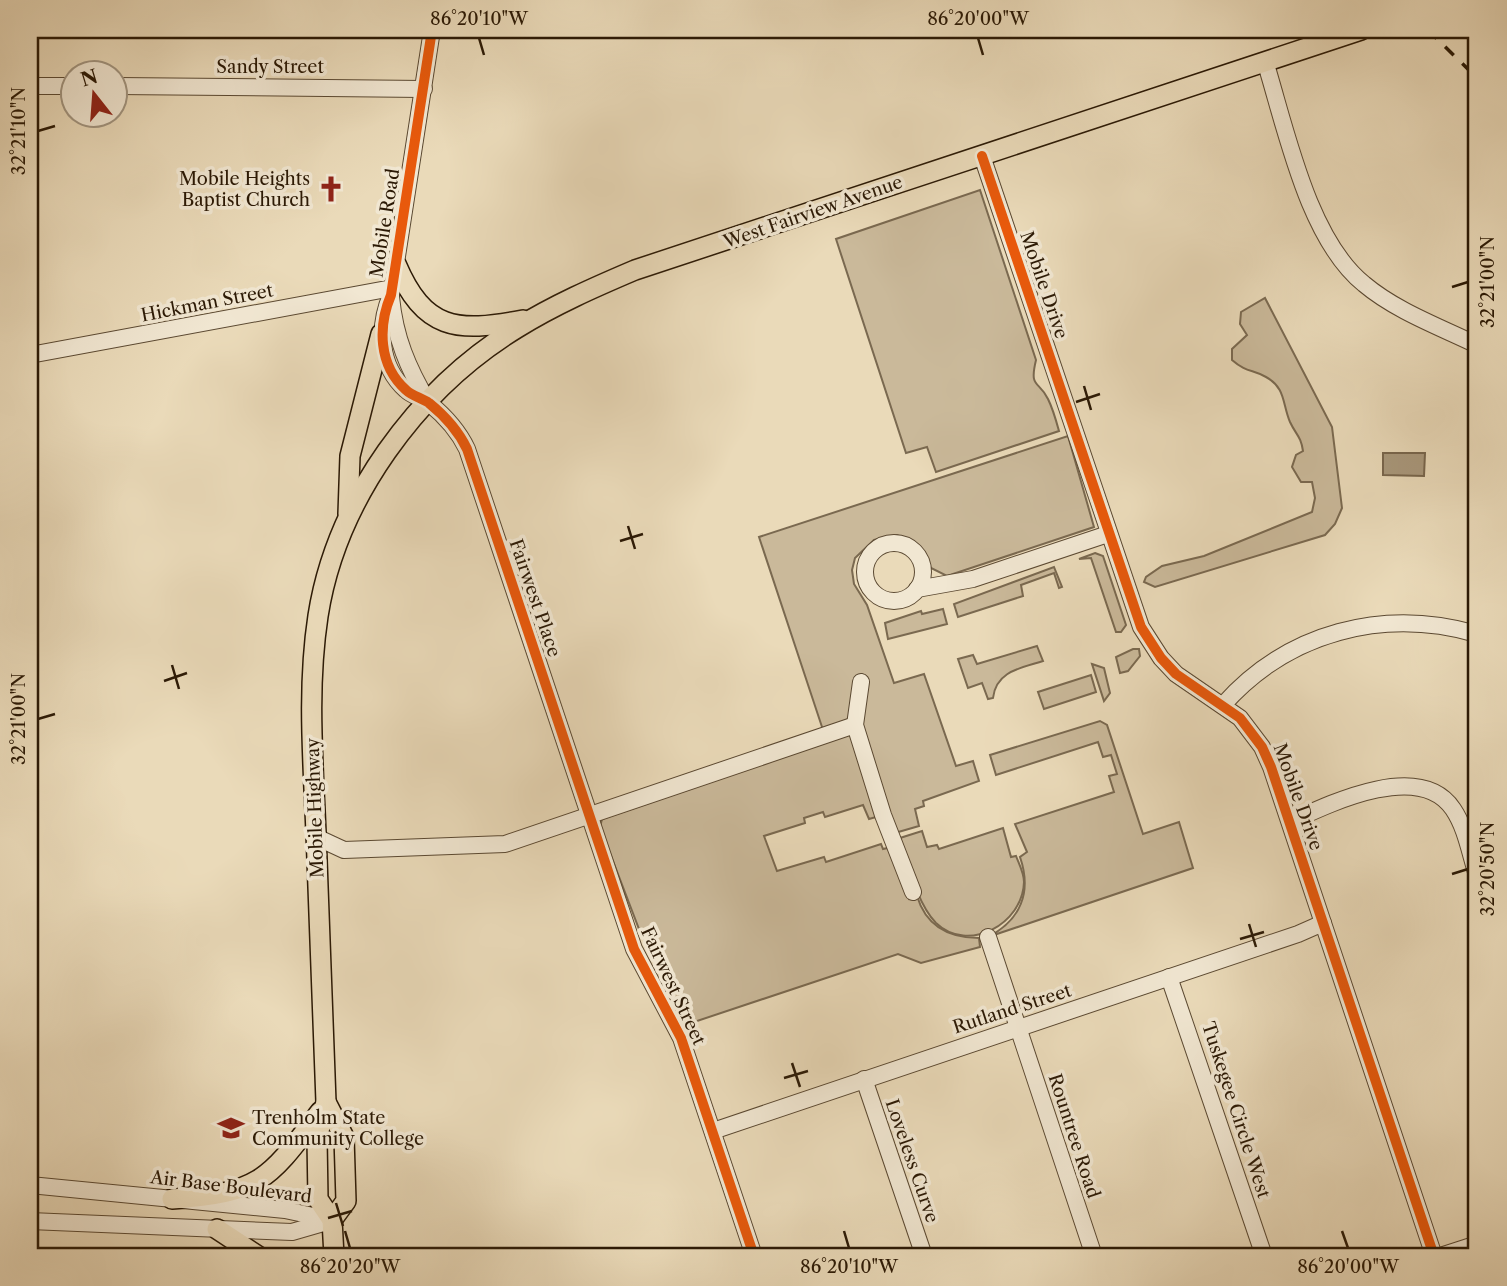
<svg xmlns="http://www.w3.org/2000/svg" width="1507" height="1286" font-family="'Libre Caslon Text',serif">
	<rect width="100%" height="100%" fill="#eadab9"/>
	<filter id="stains"><feTurbulence type="fractalNoise" baseFrequency=".00286" numOctaves="4"/><feColorMatrix values="0 0 0 0 .2 0 0 0 0 .09 0 0 0 0 .02 0 0 0 .5 -.17"/></filter>
	<radialGradient id="worn" r=".72"><stop offset=".6" stop-color="#630" stop-opacity="0"/><stop offset="1" stop-color="#630" stop-opacity=".3"/></radialGradient>
	<g fill="#cab99a" stroke="#7a6950" stroke-width="2">
		<path d="M980,190L1036,360C1029,389 1039,380 1048,399C1053,409 1056,420 1059,431L936,472L927,447L906,453L836,239Z"/>
		<path d="M1265,298L1332,427L1342,508L1335,524L1325,535L1155,587L1144,582L1146,577L1162,566L1204,556L1312,512L1315,498L1312,482H1301L1292,467L1296,455L1303,451C1301,436 1296,435 1290,422C1282,403 1286,388 1266,377C1252,369 1247,373 1232,360V349L1247,335L1240,324L1241,312Z"/>
		<path d="M1068,436L1094,527L947,576L931,568L916,543L897,535L874,540L855,558L852,570L854,584L867,605L894,683L924,674L956,766L973,761L979,781L923,801L924,806L915,809L919,826L888,835L883,815L869,819L863,805L825,817L823,812L804,818L805,823L764,836L777,871L824,857L826,862L881,844L883,849L892,847L909,899L917,896C926,926 949,938 979,938L980,947L921,963L898,954L688,1024L639,929L600,827L602,819L827,742L759,537Z"/>
		<path d="M1095,553L1103,556L1126,625L1121,632H1116L1091,558L1079,559Z"/>
		<path d="M1054,567L1062,587L1059,588L1054,573L1021,585L1023,596L958,617L954,604Z"/>
		<path d="M943,609L947,624L888,639L885,623L921,611L922,614Z"/>
		<path d="M1037,646L1043,661C1021,668 996,671 993,698L988,699L982,683L968,688L958,659L973,655L977,664Z"/>
		<path d="M1133,649H1139L1140,656L1128,671L1120,673L1116,657Z"/>
		<path d="M1092,664L1104,668L1110,693L1104,701Z"/>
		<path d="M1091,675L1096,692L1044,709L1038,692Z"/>
		<path d="M1100,721L1107,725L1143,834L1179,822L1193,868L988,937C1021,920 1032,892 1020,857L1027,852L1015,824L1114,792L1109,776L1117,774L1111,755L1103,757L1098,742L996,775L990,755Z"/>
		<path d="M1003,828L1011,857L1016,856C1019,864 1024,873 1024,882C1023,924 968,954 936,923C916,902 909,865 900,838L922,831L927,847L937,845L939,849Z"/>
	</g>
	<path fill="#a9987c" stroke="#77654c" stroke-width="2" d="M1383,453H1425L1424,476L1383,475Z"/>
	<g fill="none" stroke-linecap="round" stroke-linejoin="round">
		<g stroke="#5b4932" stroke-width="18">
			<g id="minor">
				<path d="M432,30L391,295C378,326 378,365 406,390C412,396 422,398 429,403C445,416 458,430 467,449L634,949L681,1038L754,1256"/>
				<path d="M1265,61C1286,129 1308,239 1364,284C1396,311 1440,327 1477,345"/>
				<path d="M30,86H74"/>
				<path d="M116,86L424,89"/>
				<path d="M982,156L1141,627L1161,658L1176,674L1240,718L1262,747L1271,767L1434,1256"/>
				<path d="M391,297C395,338 408,368 428,402"/>
				<path d="M30,355L392,288"/>
				<circle cx="894" cy="572" r="29"/>
				<path d="M917,589L973,579L1108,534"/>
				<path d="M861,682L855,725L883,815L913,892"/>
				<path d="M1223,705C1288,632 1383,607 1477,634"/>
				<path d="M1290,822C1331,803 1420,760 1453,809C1466,828 1470,854 1477,875"/>
				<path d="M316,837L344,850L505,844L855,725"/>
				<path d="M988,937L1094,1256"/>
				<path d="M1169,977L1264,1256"/>
				<path d="M864,1079L924,1256"/>
				<path d="M713,1131L1298,934L1323,923"/>
				<path d="M30,1185L285,1210L332,1220"/>
				<path d="M30,1221L292,1232L330,1221"/>
				<path d="M1440,1256L1477,1244"/>
			</g>
		</g>
		<g stroke="#2b1905" stroke-width="22">
			<g id="major">
				<path d="M396,264C424,330 456,333 523,320"/>
				<path d="M348,514L350,456L381,334"/>
				<path d="M326,1102L344,1137L346,1201L332,1220"/>
				<path d="M172,1199C261,1193 268,1180 320,1112"/>
				<path d="M217,1229L258,1256"/>
				<path d="M334,1256L332,1220L318,1199L317,1139L326,1102C322,1012 320,923 316,833C313,760 307,688 318,616C336,500 417,389 517,328C554,305 595,287 635,270L1361,30"/>
			</g>
		</g>
		<use href="#minor" stroke="#f1e7d2" stroke-width="16"/>
		<use href="#major" stroke="#eadab9" stroke-width="19"/>
		<path stroke="#2b1905" stroke-width="3.5" stroke-dasharray="12 12" stroke-linecap="butt" d="M1428,30L1477,78"/>
		<g stroke="#f1e7d2" stroke-width="15">
			<g id="cycleway">
				<path d="M432,30L391,295C378,326 378,365 406,390C412,396 422,398 429,403C445,416 458,430 467,449L634,949L681,1038L754,1256"/>
				<path d="M982,156L1141,627L1161,658L1176,674L1240,718L1262,747L1271,767L1434,1256"/>
			</g>
		</g>
		<use href="#cycleway" stroke="#e8590c" stroke-width="10"/>
	</g>
	<path fill="none" stroke="#2b1905" stroke-width="2.5" d="M479,38L484,55M978,38L983,55M38,131L55,126M1452,287L1468,282M1084,386L1091,410M1076,402L1100,394M628,526L635,549M620,541L643,534M172,665L179,689M164,681L187,673M38,719L55,714M1452,874L1468,869M1249,924L1256,947M1240,939L1264,932M792,1063L800,1087M784,1078L808,1071M336,1203L343,1226M328,1218L352,1211M345,1231L350,1248M844,1231L849,1248M1342,1231L1348,1248"/>
	<defs>
		<g id="church-bare" transform="scale(2.1)"><path d="M-1.2-6h2.4v3.5h3.3v2.4h-3.3V6h-2.4V-.1h-3.3v-2.4h3.3Z" fill="#8f2418" stroke="#f1e7d2" stroke-width="2.5" paint-order="stroke"/></g>
		<g id="university-bare" transform="scale(2.1)"><path d="M0-5L7-2L0 1L-7-2ZM-4 1L0 2.5L4 1V4Q0 6-4 4Z" fill="#8f2418" stroke="#f1e7d2" stroke-width="2.5" paint-order="stroke"/></g>
	</defs>
	<g fill-rule="evenodd">
		<use href="#church-bare" x="331" y="189"/>
		<use href="#university-bare" x="231" y="1128"/>
	</g>
	<g text-anchor="middle" stroke-width="7" stroke-linejoin="round" paint-order="stroke">
		<g font-size="18" fill="#2b1905" stroke="#f1e7d2">
			<text x="270" y="73">Sandy Street</text>
			<text transform="translate(813 212) rotate(-19)" y="6">West Fairview Avenue</text>
			<text transform="translate(385 223) rotate(-81)" y="6">Mobile Road</text>
			<text transform="translate(1044 285) rotate(71)" y="6">Mobile Drive</text>
			<text transform="translate(207 303) rotate(-11)" y="6">Hickman Street</text>
			<text transform="translate(535 598) rotate(71)" y="6">Fairwest Place</text>
			<text transform="translate(1298 797) rotate(70)" y="6">Mobile Drive</text>
			<text transform="translate(315 808) rotate(-92)" y="6">Mobile Highway</text>
			<text transform="translate(673 986) rotate(65)" y="6">Fairwest Street</text>
			<text transform="translate(1012 1009) rotate(-18)" y="6">Rutland Street</text>
			<text transform="translate(1236 1110) rotate(72)" y="6">Tuskegee Circle West</text>
			<text transform="translate(1074 1136) rotate(72)" y="6">Rountree Road</text>
			<text transform="translate(912 1161) rotate(71)" y="6">Loveless Curve</text>
			<text transform="translate(231 1187) rotate(7)" y="6">Air Base Boulevard</text>
		</g>
		<g font-size="18" fill="#2b1905" stroke="#f1e7d2" text-anchor="end">
			<text x="310" y="185">Mobile Heights<tspan x="310" dy="21">Baptist Church</tspan></text>
			<text x="252" y="1124" text-anchor="start">Trenholm State<tspan x="252" dy="21">Community College</tspan></text>
		</g>
	</g>
	<rect width="1507" height="1286" fill="none" stroke="#eadab9" stroke-width="77"/>
	<g transform="translate(94 94) rotate(343)"><circle r="33" fill="#f1e7d2" stroke="#a29580" stroke-width="2"/>
	<path d="M0-5L12 26L0 18L-12 26Z" fill="#8f2418"/>
	<text y="-10" font-size="19" font-weight="bold" text-anchor="middle" fill="#2b1905">N</text>
	</g>
	<rect x="38" y="38" width="1430" height="1210" fill="none" stroke="#2b1905" stroke-width="2.5"/>
	<g font-size="18" text-anchor="middle" fill="#2b1905">
		<text x="479" y="25">86°20'10"W</text>
		<text x="978" y="25">86°20'00"W</text>
		<text transform="translate(19 131) rotate(-90)" y="6">32°21'10"N</text>
		<text transform="translate(1488 282) rotate(-90)" y="6">32°21'00"N</text>
		<text transform="translate(19 719) rotate(-90)" y="6">32°21'00"N</text>
		<text transform="translate(1488 869) rotate(-90)" y="6">32°20'50"N</text>
		<text x="350" y="1273">86°20'20"W</text>
		<text x="849" y="1273">86°20'10"W</text>
		<text x="1348" y="1273">86°20'00"W</text>
	</g>
	<rect width="100%" height="100%" filter="url(#stains)"/>
	<rect width="100%" height="100%" fill="url(#worn)"/>
</svg>
